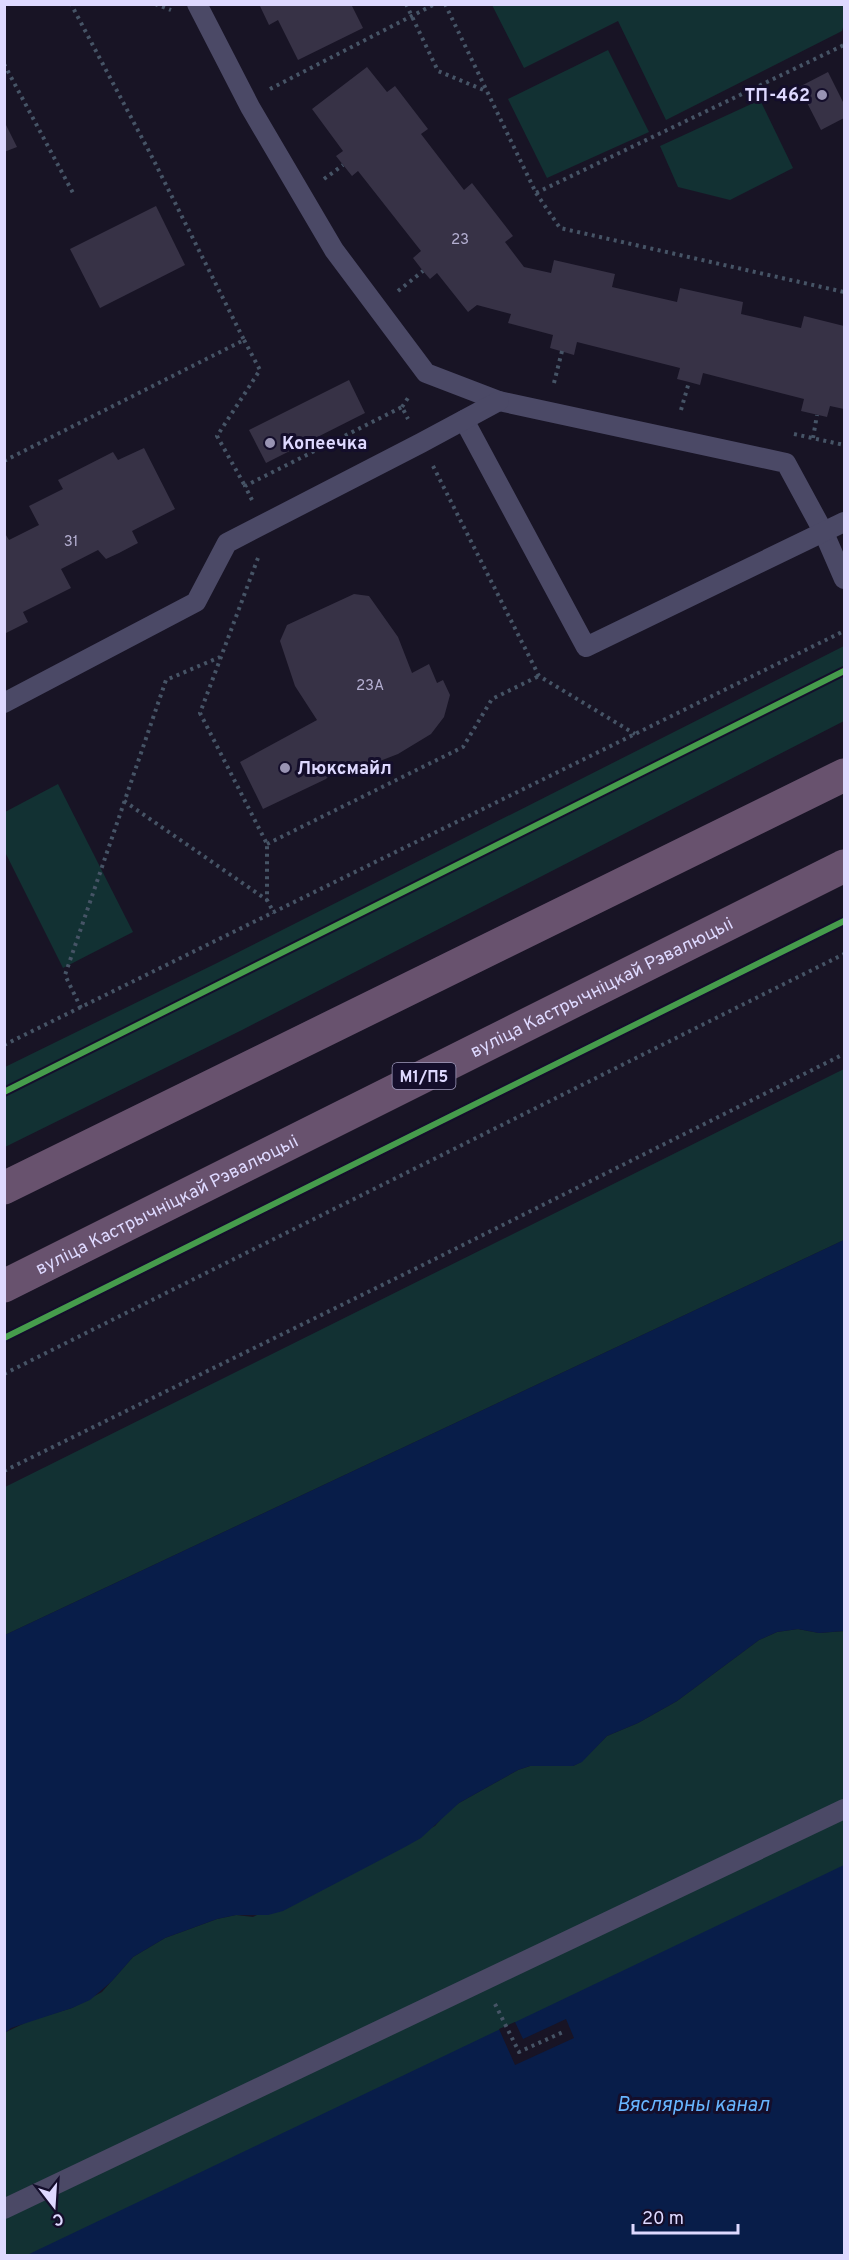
<svg xmlns="http://www.w3.org/2000/svg" width="849" height="2260" font-family="Overpass,sans-serif">
	<rect width="100%" height="100%" fill="#181425"/>
	<g fill="#123133">
		<path d="M492,5H844V24L842,31L666,120L618,21L524,68Z"/>
		<path d="M608,50L649,132L547,178L508,99Z"/>
		<path d="M760,100L793,168L730,200L678,187L660,146Z"/>
		<path d="M844,646V721L242,1030L5,1147V1067L217,963Z"/>
		<path d="M58,784L133,932L63,968L5,852V812Z"/>
		<path d="M844,1069V1240L5,1635V1487Z"/>
		<path d="M798,1629L819,1633L844,1631V2255H5L4,2033L29,2021L72,2008L102,1992L133,1957L165,1938L217,1919L236,1915L253,1917L435,1826L446,1813L459,1803L518,1770L530,1766H573L581,1762L607,1736L638,1723L677,1701L759,1640L777,1632Z"/>
	</g>
	<g fill="#081d49">
		<path d="M844,1240V1631L819,1633L798,1629L777,1632L759,1640L677,1701L638,1723L607,1736L582,1762L573,1766H530L518,1770L459,1803L421,1838L405,1847L283,1911L268,1915H236L217,1919L165,1938L133,1957L112,1981L90,2000L72,2008L11,2028L5,2033V1635Z"/>
		<path d="M844,1865V2255L25,2256Z"/>
	</g>
	<path fill="#181425" d="M566,2019L574,2038L515,2065L499,2029L515,2022L523,2039Z"/>
	<g fill="#373246">
		<path d="M259,4H351L363,28L298,60L278,20L269,25Z"/>
		<path d="M367,67L387,92L395,86L428,129L421,134L464,190L472,183L513,236L505,242L524,267L551,273L554,260L615,274L612,287L677,302L680,288L743,302L741,314L801,328L804,316L844,326V409L830,406L827,417L801,411L804,399L703,373L700,385L689,382L677,379L680,368L577,342L574,355L550,348L553,335L508,323L511,314L477,305L468,312L437,273L430,279L423,271L413,258L421,251L358,171L352,176L336,156L343,151L312,109Z"/>
		<path d="M828,72L844,104V118L821,130L799,87Z"/>
		<path d="M4,121L17,147L4,152Z"/>
		<path d="M156,206L185,265L100,308L70,249Z"/>
		<path d="M349,380L365,413L266,463L249,430Z"/>
		<path d="M144,448L175,509L132,531L138,543L119,553L106,559L98,550L61,569L71,588L23,612L28,622L4,634V532L9,540L39,525L29,506L63,489L58,480L113,452L118,460Z"/>
		<path d="M354,594L369,596L398,637L412,673L429,664L437,683L443,680L450,695L444,717L431,734L398,754L367,766L340,773L333,771L326,779L263,809L240,762L317,720L295,686L280,641L287,625Z"/>
	</g>
	<g fill="none" stroke-linecap="round" stroke-linejoin="round">
		<g stroke="#465466" stroke-width="4" stroke-dasharray="3 4.5" stroke-linecap="butt">
			<path d="M155,4L171,10"/>
			<path d="M406,4L438,71L486,91"/>
			<path d="M445,4L536,193L844,45"/>
			<path d="M4,64L73,193"/>
			<path d="M270,89L435,4"/>
			<path d="M324,179L343,165"/>
			<path d="M536,193L560,228L844,292"/>
			<path d="M398,291L423,271"/>
			<path d="M244,340L260,370L217,436L245,486"/>
			<path d="M554,383L562,351"/>
			<path d="M402,407L410,395"/>
			<path d="M681,410L689,382"/>
			<path d="M794,434L844,445"/>
			<path d="M813,438L817,415"/>
			<path d="M4,461L244,340L151,155L71,4"/>
			<path d="M433,466L539,676L635,734"/>
			<path d="M252,500L245,486L402,407L408,419"/>
			<path d="M258,558L200,713L267,844V900L274,913"/>
			<path d="M124,801L267,900"/>
			<path d="M267,844L463,747L492,699L539,676"/>
			<path d="M81,1008L65,975L166,680L220,657"/>
			<path d="M4,1045L844,631"/>
			<path d="M4,1374L844,954"/>
			<path d="M4,1471L425,1264L844,1054"/>
			<path d="M495,2004L519,2052L563,2032"/>
		</g>
		<g stroke="#4b4966" stroke-width="20">
			<path d="M197,4L250,107L334,250L426,373L499,401L786,463L824,533L844,579"/>
			<path d="M464,420L586,647L844,522"/>
			<path d="M4,703L196,602L227,543L421,443L499,401"/>
			<path d="M4,2209L844,1809"/>
		</g>
		<g stroke="#68526e" stroke-width="33">
			<path d="M4,1188L844,775"/>
			<path id="s1" d="M4,1286L844,866"/>
		</g>
		<g stroke="#140e2b" stroke-width="10">
			<g id="cycleway">
				<path d="M4,1092L844,671"/>
				<path d="M4,1338L844,921"/>
			</g>
		</g>
		<use href="#cycleway" stroke="#469c4c" stroke-width="6"/>
	</g>
	<g fill="#9994b3" stroke="#140e2b" stroke-width="2">
		<circle cx="822" cy="95" r="6"/>
		<circle cx="270" cy="443" r="6"/>
		<circle cx="285" cy="768" r="6"/>
	</g>
	<g text-anchor="middle" stroke-width="6" stroke-linejoin="round" paint-order="stroke">
		<g font-size="15" fill="#b4afd1">
			<text x="460" y="244">23</text>
			<text x="71" y="546">31</text>
			<text x="370" y="690">23А</text>
		</g>
		<rect fill="#140e2b" stroke="#a19cbf" stroke-width="1.5" x="392.5" y="1063" width="63" height="26" rx="4.5"/>
		<g font-size="16" font-weight="bold" fill="#ded9ff">
			<text x="424" y="1082">М1/П5</text>
		</g>
		<g font-size="18" font-weight="bold" fill="#ded9ff" stroke="#140e2b" text-anchor="start">
			<text x="810" y="101" text-anchor="end">ТП-462</text>
			<text x="282" y="449">Копеечка</text>
			<text x="297" y="774">Люксмайл</text>
		</g>
		<g font-size="18" fill="#ded9ff" stroke="#140e2b">
			<text dy="6" stroke="none"><textPath href="#s1" startOffset="668">вуліца Кастрычніцкай Рэвалюцыі</textPath></text>
			<text dy="6" stroke="none"><textPath href="#s1" startOffset="182">вуліца Кастрычніцкай Рэвалюцыі</textPath></text>
		</g>
		<g font-size="20" font-style="italic" fill="#67b5ff" stroke="#140e2b">
			<text x="693" y="2111">Вяслярны канал</text>
		</g>
	</g>
	<rect width="849" height="2260" fill="none" stroke="#ded9ff" stroke-width="12"/>
	<g transform="translate(54 2206) rotate(163)" stroke="#140e2b" stroke-width="4.5" paint-order="stroke">
	<path d="M0-4.5L10 22L0 15L-10 22Z" fill="#ded9ff"/>
	<text y="-9" font-size="16" font-weight="bold" text-anchor="middle" fill="#ded9ff">С</text>
	</g>
	<path d="M633 2224v9h105v-9" fill="none" stroke="#ded9ff" stroke-width="3"/>
	<text x="642" y="2224" font-size="18" fill="#ded9ff" stroke="#140e2b" stroke-width="4.5" paint-order="stroke">20 m</text>
</svg>
